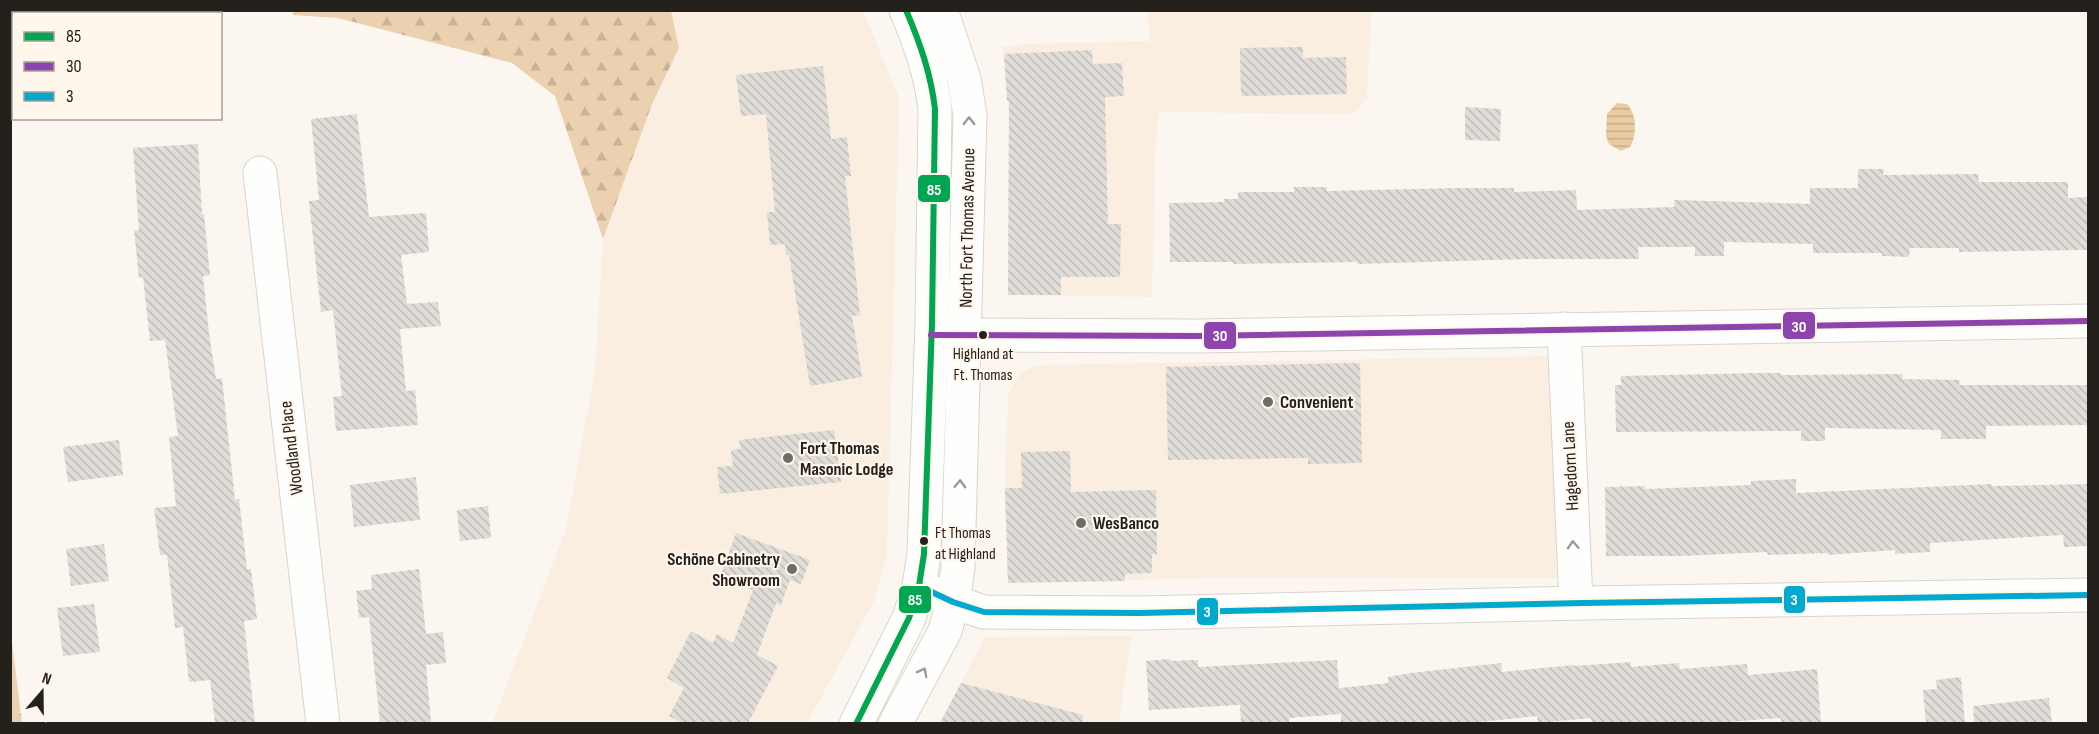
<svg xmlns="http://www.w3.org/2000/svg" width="2099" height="734" font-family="'Sofia Sans Condensed',sans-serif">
	<defs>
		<pattern id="forest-firs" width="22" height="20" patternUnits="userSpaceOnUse" patternTransform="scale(1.5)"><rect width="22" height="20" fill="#ecd1b0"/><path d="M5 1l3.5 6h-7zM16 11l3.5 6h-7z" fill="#cab397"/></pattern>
		<pattern id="water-rules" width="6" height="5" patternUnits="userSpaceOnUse" patternTransform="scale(1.5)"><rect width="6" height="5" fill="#eacaa1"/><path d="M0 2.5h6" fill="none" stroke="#c9ad8a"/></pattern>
		<pattern id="building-back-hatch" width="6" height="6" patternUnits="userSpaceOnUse" patternTransform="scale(1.5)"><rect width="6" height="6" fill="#e0dcd7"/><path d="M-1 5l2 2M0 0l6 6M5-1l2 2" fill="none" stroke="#c0bcb8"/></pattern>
	</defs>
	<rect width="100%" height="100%" fill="#fbf6f0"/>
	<g fill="#f9eee0">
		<path d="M671,11H863L899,97L887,553L874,601L807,723L492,724L566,529L595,371L603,239L652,104L679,48Z"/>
		<path d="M1147,11H1371L1367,99L1353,114L1159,112L1155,155L1152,297L1008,295L1009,112L1004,54L1002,47L1026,44L1150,41Z"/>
		<path d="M1551,356L1557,578H1210L1008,583L1005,488L1008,397L1012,386L1021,373L1037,365Z"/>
		<path d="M1131,636L1119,723L939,724L985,637Z"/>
	</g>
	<g fill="url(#forest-firs)">
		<path d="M293,11H671L679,48L652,104L603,239L555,96L512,63L338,18L293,15Z"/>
		<path d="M11,634L22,723H11Z"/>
	</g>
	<path fill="url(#water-rules)" d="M1617,103L1627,104C1637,115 1637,134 1630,147L1621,151L1609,144L1606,136L1607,114Z"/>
	<g fill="url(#building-back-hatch)">
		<path d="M1303,47V58L1346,57L1347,94L1241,96L1240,48Z"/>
		<path d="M1092,50L1093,64L1122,63L1124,96L1105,97L1108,224H1121L1120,277H1061V295H1008L1009,101H1007L1004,54Z"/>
		<path d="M823,66L831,139L847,137L851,176H845L860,315L852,316L862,377L810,386L789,255H786L785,244L770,245L767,212H775L766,114L741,116L736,75Z"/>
		<path d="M1465,107L1501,109L1500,141L1465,140Z"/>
		<path d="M357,114L369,217L426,213L429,252L401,255L407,304L438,302L441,326L400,329L406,391L415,390L418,425L336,431L333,397L342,396L333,310L321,312L309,201L319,200L311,119Z"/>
		<path d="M198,144L202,214H204L210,275L203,276L209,333L216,379L222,378L235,500L239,499L247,569H251L257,619L244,621L255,723H215L210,680L189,682L183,627L175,628L167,555H160L154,508L176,506L169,437L178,436L165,340L150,341L143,277L139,278L134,230H139L133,148Z"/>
		<path d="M1858,169H1884L1883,175L1978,174L1979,182H2068V198L2088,197V250L1959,252V248H1910L1909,257L1882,256V253H1813V244L1724,242V256H1695V247H1638L1639,259H1529L1357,264V262L1233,264V262H1170L1169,203L1224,202V199H1238V192H1294V187H1327V191L1457,188H1514V192L1576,190L1577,210L1674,207V200L1810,204V188H1858Z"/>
		<path d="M1360,363L1362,463L1308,464V458L1168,460L1166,367Z"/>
		<path d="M1758,373H1781V375L1903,374L1902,379L1960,380L1959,385H2088V425L1986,426V439H1941V430L1825,428V441H1801V431L1616,432L1615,385H1621V376Z"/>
		<path d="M834,430L841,482L720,494L717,467L733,466L731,450L741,449L739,440Z"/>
		<path d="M119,440L123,475L68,482L63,447Z"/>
		<path d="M1070,451L1071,492L1156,490L1157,554H1152V573L1125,574V581L1008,583L1005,488H1022L1021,452Z"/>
		<path d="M416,477L420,520L354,527L350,485Z"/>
		<path d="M1796,479V493L1992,484V486L2088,484V546L2064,547L2063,535L1930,543V552L1895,554V550L1828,555V553L1768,555L1767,552L1682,556H1606L1605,487L1645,486V489L1751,485V481Z"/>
		<path d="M488,506L491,538L460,541L457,510Z"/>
		<path d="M736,533L810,560L801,584L790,580L781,605L776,603L757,655L778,666L748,723H683L669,716L684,688L667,678L691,631L713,643L717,634L733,643L753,590L720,577Z"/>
		<path d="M104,544L109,581L71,586L66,549Z"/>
		<path d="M419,569L426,634L443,632L446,663L426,665L431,723H380L369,617L359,618L356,591L372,589L371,575Z"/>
		<path d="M94,604L100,652L63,656L57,608Z"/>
		<path d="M1170,659V661L1198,660V667L1337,660L1339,688L1388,683V677L1411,673L1501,663L1502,672L1574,665V666L1631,662V667L1679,663L1680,669L1747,664L1748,675L1817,669L1821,723H1781V718L1715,723H1592L1591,718L1538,723L1537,716L1470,723H1341V714L1289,718V723H1241L1240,705L1149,710L1146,661Z"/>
		<path d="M1961,677L1965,723H1926L1923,690L1937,689L1936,680Z"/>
		<path d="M961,683L1083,715L1082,723H940Z"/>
		<path d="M2049,698L2052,723H1974L1973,706Z"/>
	</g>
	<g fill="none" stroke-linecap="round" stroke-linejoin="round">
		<g stroke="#d8d4ce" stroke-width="35">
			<g id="minor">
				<path d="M260,173L323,724"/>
				<path d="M1564,329L1576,603"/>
				<path d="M936,335L1199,336L2088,321"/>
				<path d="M919,586L953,602L984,612L1140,613L1584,603L2088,595"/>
			</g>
		</g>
		<g stroke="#d8d4ce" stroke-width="35">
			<g id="major">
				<path d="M856,724L909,618L919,586L924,554L932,323L935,109C931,74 920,43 906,10"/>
				<path d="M895,724L945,631L953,602L958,568L970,115L964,79L941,10"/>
			</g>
		</g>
		<use href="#minor" stroke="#fefefd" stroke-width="33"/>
		<use href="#major" stroke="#fefefd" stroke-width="33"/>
		<g stroke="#fff6ec" stroke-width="10">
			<path id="bus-1" d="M856,724L909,618L919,586L924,554L932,323L935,109C931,74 920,43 906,10"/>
		</g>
		<g stroke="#fff6ec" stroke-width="10">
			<path id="bus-2" d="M931,335L1199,336L2088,321"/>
		</g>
		<g stroke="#fff6ec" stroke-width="10">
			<path id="bus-3" d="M919,586L953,602L984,612L1140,613L1584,603L2088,595"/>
		</g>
		<use href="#bus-1" stroke="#00a651" stroke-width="6"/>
		<use href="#bus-2" stroke="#8e44ad" stroke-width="6"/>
		<use href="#bus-3" stroke="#00a9ce" stroke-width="6"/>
	</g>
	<defs><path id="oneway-chevron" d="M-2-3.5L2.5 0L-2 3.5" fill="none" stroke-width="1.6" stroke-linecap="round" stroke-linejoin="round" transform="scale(1.5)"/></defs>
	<g stroke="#9c9a98">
		<use href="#oneway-chevron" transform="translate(969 121) rotate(-90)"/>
		<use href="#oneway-chevron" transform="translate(960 484) rotate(-88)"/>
		<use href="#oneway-chevron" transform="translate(1573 545) rotate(-93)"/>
		<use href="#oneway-chevron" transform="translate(923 672) rotate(-62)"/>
	</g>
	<g fill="#24201c" stroke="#fff6ec" stroke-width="2">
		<circle cx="983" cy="335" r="5"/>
		<circle cx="924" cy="541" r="5"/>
	</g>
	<g fill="#6f6b66" stroke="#fff6ec" stroke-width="2">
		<circle cx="1268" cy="402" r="6"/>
		<circle cx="788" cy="458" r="6"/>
		<circle cx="1081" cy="523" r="6"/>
		<circle cx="792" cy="569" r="6"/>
	</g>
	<g text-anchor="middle" stroke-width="4.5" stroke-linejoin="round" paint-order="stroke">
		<g font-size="16" fill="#24201c" stroke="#fff6ec">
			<text x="983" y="359">Highland at<tspan x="983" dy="21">Ft. Thomas</tspan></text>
			<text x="935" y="538" text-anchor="start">Ft Thomas<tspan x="935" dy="21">at Highland</tspan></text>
		</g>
		<g font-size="18" fill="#24201c" stroke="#fff6ec">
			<text transform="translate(967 228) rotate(-89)" y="6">North Fort Thomas Avenue</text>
			<text transform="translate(291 448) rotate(-97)" y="6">Woodland Place</text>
			<text transform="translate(1570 466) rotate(-93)" y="6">Hagedorn Lane</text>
		</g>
		<g font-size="18" font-weight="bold" fill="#24201c" stroke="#fff6ec" text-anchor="start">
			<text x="1280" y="408">Convenient</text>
			<text x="800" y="454">Fort Thomas<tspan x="800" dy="21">Masonic Lodge</tspan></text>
			<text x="1093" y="529">WesBanco</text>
			<text x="780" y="565" text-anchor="end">Schöne Cabinetry<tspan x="780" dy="21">Showroom</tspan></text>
		</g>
	</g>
	<g stroke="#fff6ec" stroke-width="2">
		<rect x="917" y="174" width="34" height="29" rx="6" fill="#00a651"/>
		<rect x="1782" y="311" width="34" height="29" rx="6" fill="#8e44ad"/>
		<rect x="1203" y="321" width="34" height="29" rx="6" fill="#8e44ad"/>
		<rect x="898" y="585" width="34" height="29" rx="6" fill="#00a651"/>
		<rect x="1783" y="585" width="23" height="29" rx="6" fill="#00a9ce"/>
		<rect x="1196" y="597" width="23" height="29" rx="6" fill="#00a9ce"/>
	</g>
	<g font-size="16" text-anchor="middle" font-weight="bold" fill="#fff">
		<text x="934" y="195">85</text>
		<text x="1799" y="332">30</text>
		<text x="1220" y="341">30</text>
		<text x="915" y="605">85</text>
		<text x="1794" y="605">3</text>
		<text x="1207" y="617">3</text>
	</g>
	<rect width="2099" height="734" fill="none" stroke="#24201c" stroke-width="24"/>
	<rect x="12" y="12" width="210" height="108" fill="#fff6ec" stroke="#a7a099" stroke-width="1.5"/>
	<rect x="24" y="32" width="30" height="9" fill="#00a651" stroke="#a7a099" stroke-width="1.5"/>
	<text x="66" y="42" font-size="18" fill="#24201c">85</text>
	<rect x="24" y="62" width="30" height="9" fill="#8e44ad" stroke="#a7a099" stroke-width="1.5"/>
	<text x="66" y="72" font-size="18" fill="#24201c">30</text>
	<rect x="24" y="92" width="30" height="9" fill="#00a9ce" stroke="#a7a099" stroke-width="1.5"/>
	<text x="66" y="102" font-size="18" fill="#24201c">3</text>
	<g transform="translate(42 692) rotate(20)" stroke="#fff6ec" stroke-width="4.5" paint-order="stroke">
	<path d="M0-4.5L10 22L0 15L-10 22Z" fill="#24201c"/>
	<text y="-9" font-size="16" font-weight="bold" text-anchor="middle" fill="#24201c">N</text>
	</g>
</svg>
